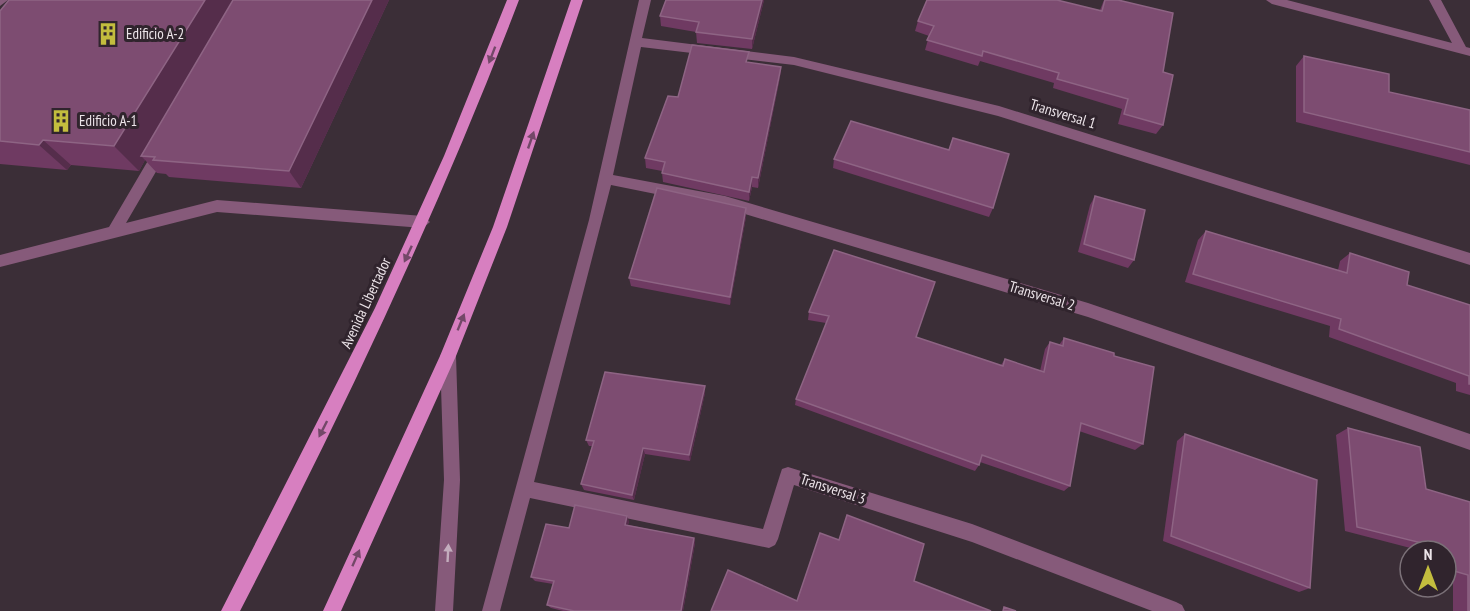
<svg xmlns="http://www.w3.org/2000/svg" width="1470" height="611" font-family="'PT Sans Narrow',sans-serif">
	<rect width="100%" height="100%" fill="#3b2e37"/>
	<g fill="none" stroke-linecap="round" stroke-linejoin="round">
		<g fill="#865a7a" fill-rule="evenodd">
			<path d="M0,0H8L0,6Z"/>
			<path d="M161,146L168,151L126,223L217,200L423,216L430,222L423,228L217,212L0,267V255L109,227L156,147Z"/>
		</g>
		<g fill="#865a7a" fill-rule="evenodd">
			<path d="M639,0H651L642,38L794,57L999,106L1470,253V265L998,116L794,65L641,47L613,175L725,196L1088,303L1470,434V450L1088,317L725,208L611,185L534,482L763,529L780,475L782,469L788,467L972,524L1176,602L1182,605L1185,611H1152L972,542L794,485L778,539L775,545L769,548L530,498L500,611H482L589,220Z"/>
			<path d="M1266,0H1287L1452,43L1429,0H1441L1466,47L1470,48V56L1272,4Z"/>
			<path d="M448,349L453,351L456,356L460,480L453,611H435L444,480L440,356L443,351Z"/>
		</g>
		<g fill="#d77fc0" fill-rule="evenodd">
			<path d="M507,0H519C439,210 343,412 240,611H221L375,308L444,156Z"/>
			<path d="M571,0H583L507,227L456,356L341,611H323L440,356L493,227Z"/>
		</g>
	</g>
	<g fill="#6f3a62">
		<path d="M389,0L301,188L169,177L166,174L157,173L145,160L139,171L71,165L67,170L0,164V11Z"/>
		<path d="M666,0H764L752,49L697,43L696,32L661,26L660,16Z"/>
		<path d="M1104,0H1118L1163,72V125L1156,134L1118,124L1122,109L1053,88L1054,83L980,61L978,66L925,50L929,36L915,31L918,21L1100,10Z"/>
		<path d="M1304,56L1389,92L1470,110V165L1296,122V66Z"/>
		<path d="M748,63L781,67L780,77L758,188L752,187L749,201L663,182L662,173V171L646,168L645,158Z"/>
		<path d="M834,159L993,208L989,217L833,168Z"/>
		<path d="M1095,196L1134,260L1128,268L1078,252L1090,205Z"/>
		<path d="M746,217L730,305L631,286L629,278Z"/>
		<path d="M1206,231L1338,270L1340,261L1350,253L1407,285L1470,305V395L1456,391V383L1329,337L1330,326L1185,282L1198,240Z"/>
		<path d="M834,250L916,337L1001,365L1005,359L1040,371L1045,349L1050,342L1059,345L1064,338L1114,356L1143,444L1135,450L1079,431L1070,486L1064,491L980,462L979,465L975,471L795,405L796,399L826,323L808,320L809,312Z"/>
		<path d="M705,386V393L690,461L645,454L634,500L584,490L581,484L592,446H589L586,440Z"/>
		<path d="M1348,428L1426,489L1470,502V611H1453V579L1446,577V551H1422L1345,531L1336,435Z"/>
		<path d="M1185,434L1310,588L1299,592L1163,541L1177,441Z"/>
		<path d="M629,521L628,525L694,538L695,543L683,611H563L551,608L547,605L553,584L535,581L531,577L569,528Z"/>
	</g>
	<g fill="#552d4b">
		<path d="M205,0H240L141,156L145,160L139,171L114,146Z"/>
		<path d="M372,0H389L301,188L289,171Z"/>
		<path d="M762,0H764L752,49V39Z"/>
		<path d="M781,67L780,77L758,188V178Z"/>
		<path d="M43,140L71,165L67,170L39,145Z"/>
		<path d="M752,177V187L749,201V192Z"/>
		<path d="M746,208V217L730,305V297Z"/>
		<path d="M705,386V393L690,461L689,455Z"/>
		<path d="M643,448L645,454L634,500L632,495Z"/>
		<path d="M627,516L629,521L627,530L625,525Z"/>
		<path d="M694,538L695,543L683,611H681Z"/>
	</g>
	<g fill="#7d4c71" stroke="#8e6484" stroke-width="1.5">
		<path d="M9,0H205L114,146L43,140L39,145L0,141V11Z"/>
		<path d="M233,0H372L289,171L153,160L155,157L141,156Z"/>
		<path d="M666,0H762L752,39L696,32L699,22L660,16Z"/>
		<path d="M927,0H1057L1102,11L1105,0H1118L1173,13L1163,72L1173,75L1163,125L1124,114L1128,99L1057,79L1059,73L983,51L982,56L927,40L934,26L918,21Z"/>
		<path d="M692,45L749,52L746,62L781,67L758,178L752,177L749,192L662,173L665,162L645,158L668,96L678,97Z"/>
		<path d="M1304,56L1389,74V92L1470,110V152L1304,112Z"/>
		<path d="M851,121L949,150L953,138L1009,154L993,208L834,159Z"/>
		<path d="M657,188L746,208L730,297L629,278Z"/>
		<path d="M1095,196L1145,210L1134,260L1084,244Z"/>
		<path d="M1206,231L1347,273L1350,253L1409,272L1407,285L1470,305V384H1469V376L1339,329L1341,319L1193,274Z"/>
		<path d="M834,250L935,282L916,337L1003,366L1005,359L1044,372L1050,342L1063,346L1064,338L1114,353V356L1154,367L1143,444L1081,423L1070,486L982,455L979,465L796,399L829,316L809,312Z"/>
		<path d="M605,372L705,386L689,455L643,448L632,495L581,484L594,441L586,440Z"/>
		<path d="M1348,428L1420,447L1426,489L1470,502V611H1468V575L1447,569L1446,549L1357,527Z"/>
		<path d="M1185,434L1317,480L1310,588L1171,536Z"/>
		<path d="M575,505L627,516L625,525L694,538L681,611H574L547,605L554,581L531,577L546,524L569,528Z"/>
		<path d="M847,515L924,544L914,581L991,611H711L728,570L797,601L820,533L839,540Z"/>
		<path d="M1004,607L1016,611H1003Z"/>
	</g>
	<defs><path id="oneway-solid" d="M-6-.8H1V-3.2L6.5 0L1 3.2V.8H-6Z" transform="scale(1.5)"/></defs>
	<g fill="#734868">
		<use href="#oneway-solid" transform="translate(492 55) rotate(111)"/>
		<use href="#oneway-solid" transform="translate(531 140) rotate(-71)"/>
		<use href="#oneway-solid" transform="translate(408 254) rotate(115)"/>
		<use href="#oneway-solid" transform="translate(461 322) rotate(-68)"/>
		<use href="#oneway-solid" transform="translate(323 429) rotate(117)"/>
		<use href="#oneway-solid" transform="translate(356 558) rotate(-66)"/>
	</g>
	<use fill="#c3adbd" href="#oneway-solid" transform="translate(448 553) rotate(-87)"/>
	<defs>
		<g id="building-bare" transform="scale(1.8)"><path d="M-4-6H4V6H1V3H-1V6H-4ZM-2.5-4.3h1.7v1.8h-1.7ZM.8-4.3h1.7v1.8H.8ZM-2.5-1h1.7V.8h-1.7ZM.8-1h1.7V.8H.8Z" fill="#c3bd3e" stroke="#30242d" stroke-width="2.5" paint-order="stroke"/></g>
	</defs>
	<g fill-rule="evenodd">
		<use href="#building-bare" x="108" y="34"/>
		<use href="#building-bare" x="61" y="121"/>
	</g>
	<g text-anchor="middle" stroke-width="6" stroke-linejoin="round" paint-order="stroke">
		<g font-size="15" fill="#ece4e9" stroke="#30242d" text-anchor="start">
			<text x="126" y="39">Edificio A-2</text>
			<text x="79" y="126">Edificio A-1</text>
		</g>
		<g font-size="15" fill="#ece4e9" stroke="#30242d">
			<text transform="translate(1063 114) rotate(17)" y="5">Transversal 1</text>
			<text transform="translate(1042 296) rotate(17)" y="5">Transversal 2</text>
			<text transform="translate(366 303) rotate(-65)" y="5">Avenida Libertador</text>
			<text transform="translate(833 489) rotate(18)" y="5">Transversal 3</text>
		</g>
	</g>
	<g transform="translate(1428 569)"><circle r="28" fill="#30242d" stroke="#7b7178" stroke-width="1.5"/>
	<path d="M0-4.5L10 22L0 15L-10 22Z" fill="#c3bd3e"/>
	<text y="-9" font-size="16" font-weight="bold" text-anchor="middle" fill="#ece4e9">N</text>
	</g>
</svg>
